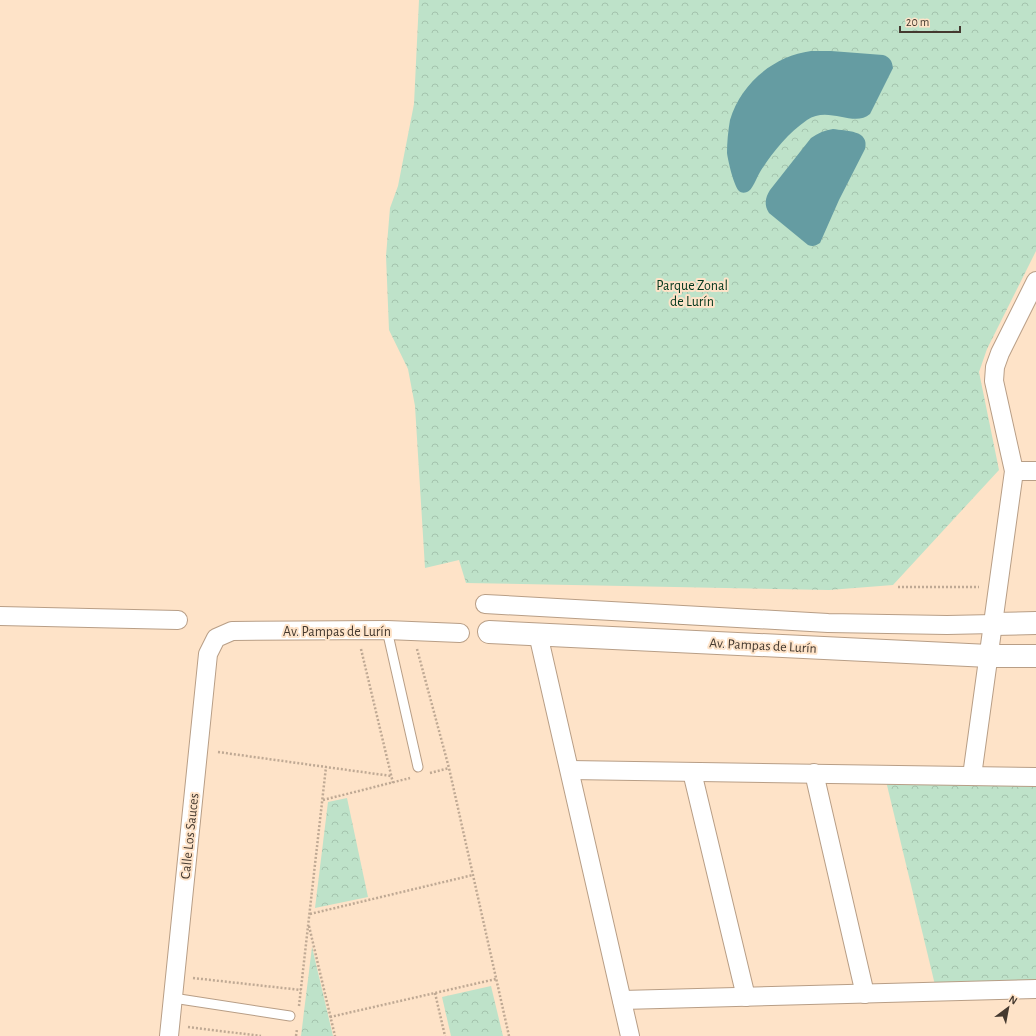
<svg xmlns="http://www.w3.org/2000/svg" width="1036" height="1036" font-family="'Alegreya Sans',sans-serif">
	<defs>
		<pattern id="park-crowns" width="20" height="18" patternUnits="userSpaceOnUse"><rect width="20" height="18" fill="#bee2c9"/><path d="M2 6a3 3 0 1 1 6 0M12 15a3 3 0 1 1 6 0" fill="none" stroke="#a4c3ad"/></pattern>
	</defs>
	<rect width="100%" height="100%" fill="#fee3c8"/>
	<g fill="url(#park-crowns)">
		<path d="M419,0H1036V251L987,349L979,372L999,470L893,585L829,590L466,583L459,560L425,568L415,406L408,369L389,330L386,256L390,208L398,186L414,104Z"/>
		<path d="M886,781L1036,783V984L935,985Z"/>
		<path d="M347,798L368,897L315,908L328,802Z"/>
		<path d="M312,947L333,1036H301Z"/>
		<path d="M491,986L503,1036H451L442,997Z"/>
	</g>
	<g fill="#659ca2">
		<path d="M811,51H831L883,55C890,57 892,61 893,68L870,114C854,128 828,105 807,120C788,133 772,153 760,172C757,177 752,191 747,192C744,193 741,193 739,191C734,186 728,161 727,153C727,143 728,131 730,120C741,83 774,56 811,51Z"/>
		<path d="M833,129C846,131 870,130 865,149L839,200L820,243C815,246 813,247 808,245L769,213C764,205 765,198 770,190L811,138C818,133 825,130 833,129Z"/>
	</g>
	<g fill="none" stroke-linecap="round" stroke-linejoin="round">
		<g stroke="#b89e86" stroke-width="11">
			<g id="service">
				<path d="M387,630L418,767"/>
				<path d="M173,998L290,1016"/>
			</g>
		</g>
		<g stroke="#b89e86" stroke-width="20">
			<g id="minor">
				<path d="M1014,471H1036"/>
				<path d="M485,604L828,623L947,625L994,624"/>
				<path d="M0,616L178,620"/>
				<path d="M538,634L630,1036"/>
				<path d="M570,770L1036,777"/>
				<path d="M692,772L746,997"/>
				<path d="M814,773L865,994"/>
				<path d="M972,776L1014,471L994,381L995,367L1000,353L1036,281"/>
				<path d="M622,1000L1036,989"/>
				<path d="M169,1036L208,654L216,638L232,631L387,630L460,633"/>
			</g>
		</g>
		<g stroke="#b89e86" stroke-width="24">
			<g id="tertiary">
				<path d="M994,624L1036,623"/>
				<path d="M489,632L989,656H1036"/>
			</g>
		</g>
		<g stroke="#bfa994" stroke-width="2.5" stroke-dasharray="2 2" stroke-linecap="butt">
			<path d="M898,587H979"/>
			<path d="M361,649L393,783"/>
			<path d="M417,649L449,768L509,1036"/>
			<path d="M218,752L391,776"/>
			<path d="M430,773L449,768"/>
			<path d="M323,800L410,778"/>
			<path d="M310,914L473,875"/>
			<path d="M309,926L335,1036"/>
			<path d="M193,978L301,990"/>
			<path d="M435,993L445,1036"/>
			<path d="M299,1006L326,767"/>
			<path d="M330,1017L496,979"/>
			<path d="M188,1027L261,1036"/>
			<path d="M296,1036L297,1029"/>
		</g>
		<use href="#service" stroke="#fff" stroke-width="9"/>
		<use href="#minor" stroke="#fff" stroke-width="18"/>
		<use href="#tertiary" stroke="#fff" stroke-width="22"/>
	</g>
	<g text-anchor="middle" stroke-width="4" stroke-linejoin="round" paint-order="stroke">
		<g font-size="14" fill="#02361c" stroke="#fee3c8">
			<text x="692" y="290">Parque Zonal<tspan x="692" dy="16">de Lurín</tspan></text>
		</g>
		<g font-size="14" fill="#44392f" stroke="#fee3c8">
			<text x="337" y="636">Av. Pampas de Lurín</text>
			<text transform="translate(763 645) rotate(3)" y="5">Av. Pampas de Lurín</text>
			<text transform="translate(189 836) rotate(-84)" y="5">Calle Los Sauces</text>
		</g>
	</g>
	<g transform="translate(1008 1008) rotate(32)" stroke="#fee3c8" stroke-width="3" paint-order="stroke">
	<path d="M0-3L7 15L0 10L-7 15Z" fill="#44392f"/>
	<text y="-6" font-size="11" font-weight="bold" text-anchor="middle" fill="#44392f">N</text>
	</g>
	<path d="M900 26v6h60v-6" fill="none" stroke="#44392f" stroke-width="2"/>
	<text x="906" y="26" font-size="12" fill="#44392f" stroke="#fee3c8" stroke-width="3" paint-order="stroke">20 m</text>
</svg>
